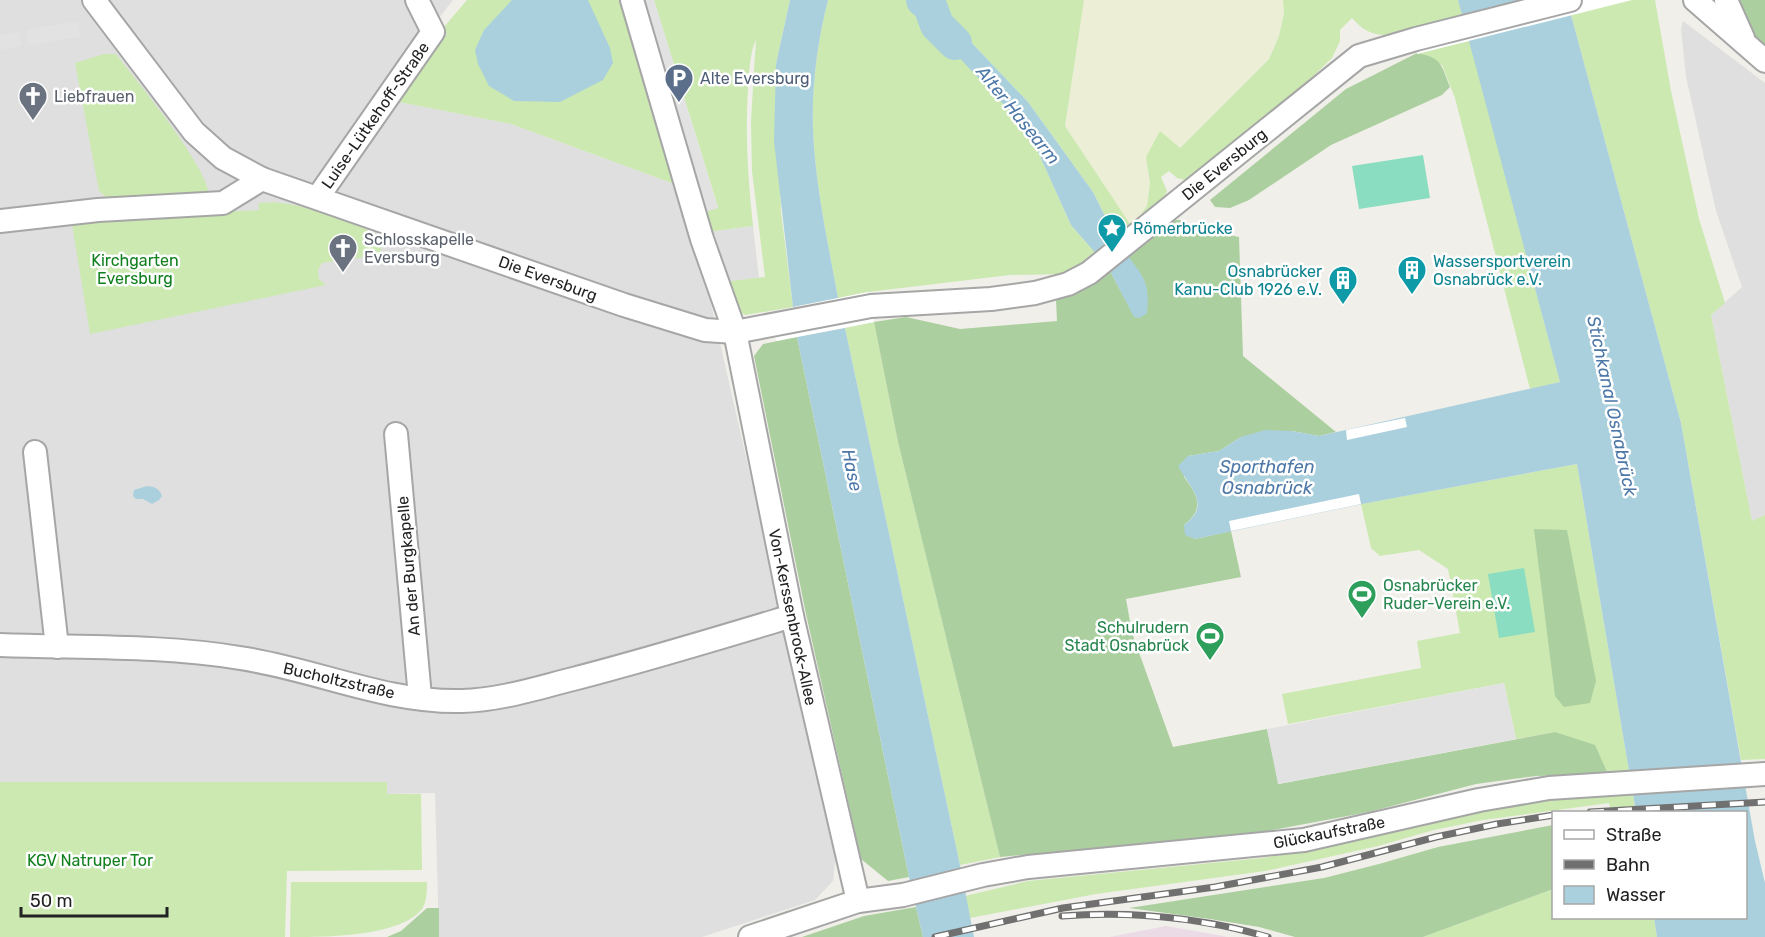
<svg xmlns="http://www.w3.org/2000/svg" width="1765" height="937" font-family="Rubik,sans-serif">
	<rect width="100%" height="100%" fill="#f1efe9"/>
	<g fill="#e0dfdf">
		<path d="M0,0H453L439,18L448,34L400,102L511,124L677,185L708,232L753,226L759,278L724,282L707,286L836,852L833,881L815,900L702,937H439L435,793L387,794V782H0Z"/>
		<path d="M1683,21L1765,83V515L1752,521L1711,315L1742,287L1716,211L1686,77L1681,29Z"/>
	</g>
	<path fill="#eadbe7" d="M1166,926L1218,935L1227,937H1110Z"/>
	<path fill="#ecefd5" d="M1084,0H1283L1284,13L1279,36L1269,58L1179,148L1146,157L1150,183L1147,206L1132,227L1065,126Z"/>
	<g fill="#cbe9b1">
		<path d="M467,0H621L677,185L511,124L399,102L447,34L444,27Z"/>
		<path d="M654,0H790L776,64L781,212L793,307L745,315L733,307L724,282L765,277L752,171L751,121L756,39C750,52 749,73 748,88C745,135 748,180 753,226L708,232L705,212L718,207Z"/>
		<path d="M828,0H1084L1065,126L1132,227L1147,206L1150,183L1146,157L1160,131L1180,148L1269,59L1279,36L1284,13L1283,0H1458L1463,17L1384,35C1369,34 1362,29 1352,18L1340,30V41L1332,58L1306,83L1195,175L1185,180L1177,178L1169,171L1161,177L1167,191L1162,203L1117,240L1093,192L1028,102L967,38L952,31L929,6L985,84L1023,125L1034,143L1071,225L1098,256L1067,274L1010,275L868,292L838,298C829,248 818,198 814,147C810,98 816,47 828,0Z"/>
		<path d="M1567,0H1655L1671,91L1699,219L1725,303L1711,315L1752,521L1765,515V759L1741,760L1681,423Z"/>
		<path d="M1470,41L1560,382L1530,389L1455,98L1442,65L1417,53Z"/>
		<path d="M104,54H116C138,83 205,163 209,194L112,202L99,191L75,63Z"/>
		<path d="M274,202C312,206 351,222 385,238L377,261L365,257L322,263L318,270L319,279L326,285L90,334L71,218L259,210V203Z"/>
		<path d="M874,322L898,442L1000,857L960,865L845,328Z"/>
		<path d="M1577,464L1636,812H1611L1609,803L1483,820L1434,830L1378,846L1265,871L1096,894L970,918L965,896L1028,881L1262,858L1317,849L1481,810L1608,793L1555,732L1516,739L1504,683L1288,724L1282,694L1421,668L1417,641L1460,633L1448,569L1419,550L1380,556L1371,548L1361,504Z"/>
		<path d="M0,782H387V794H421L422,870L287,871L285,937H0Z"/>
		<path d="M291,882H427C427,890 427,901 422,909C399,937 326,937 290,937Z"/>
		<path d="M1553,889L1554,918H1654L1657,937H1423Z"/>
	</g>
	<g fill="#accf9f">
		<path d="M1734,0H1765V48L1745,26Z"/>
		<path d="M1417,53C1442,58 1441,64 1450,87L1442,95L1331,145L1249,200L1230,208L1215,207L1210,200L1346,89Z"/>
		<path d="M1169,220H1180L1191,227L1239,237L1243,356L1336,432L1319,436L1292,431L1241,437L1219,451L1188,456L1184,477C1198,495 1205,509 1184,525L1195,539L1231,531L1241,577L1126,599L1132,633L1173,747L1267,729L1279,784L1555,732L1595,745L1608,774L1536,776L1476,784L1369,812L1257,833L1000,857L898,442L874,322L906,317L960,329L1057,321L1056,300L1083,287L1108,267L1134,316L1126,253Z"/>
		<path d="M797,337L909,877L888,881L861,859L806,614L754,356L763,344Z"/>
		<path d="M1534,529L1567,530L1596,681L1590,703L1564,707L1555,696Z"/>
		<path d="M1553,825V889L1423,937H1295L1259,927L1210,919L1129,908L1324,878L1379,864L1438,847Z"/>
		<path d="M916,907L923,937H802L864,916Z"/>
		<path d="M427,908H439V937H387L401,931Z"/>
	</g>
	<g fill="#8addc0">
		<path d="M1423,155L1430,198L1359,209L1352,166Z"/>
		<path d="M1524,568L1535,632L1499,638L1488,574Z"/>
	</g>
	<g fill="#e2e2e2">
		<path d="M640,0H654L718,208L705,212Z"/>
		<path d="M78,21L81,36L29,46L26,30Z"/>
		<path d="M19,32L22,46L0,50V35Z"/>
		<path d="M1504,683L1516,739L1278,784L1267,729Z"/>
	</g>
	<g fill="#abd0dd">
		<path d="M512,0H588L610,48L613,63L603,80L560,102L514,101L489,86L478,64L475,50L484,30Z"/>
		<path d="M790,0H828C816,47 810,98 814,147C818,198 829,248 838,298L793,307L774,141L776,64Z"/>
		<path d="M1458,0H1567L1681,423L1755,841L1765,883V937H1657L1654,918H1746V812H1636L1577,464L1362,504L1195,539L1185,535L1184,525C1212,505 1190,488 1178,466L1188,456L1219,451L1241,437L1265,430L1292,431L1319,436L1560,382Z"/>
		<path d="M930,6L952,31L967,38L1028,102L1093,192L1117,240L1098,256L1071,225L1034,143L1023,125L931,28L924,13Z"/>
		<path d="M1126,253C1144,278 1150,281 1147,313L1140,318L1134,317L1108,267Z"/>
		<path d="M845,328L960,865L974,937H923L909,877L797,337Z"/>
		<path d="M147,486C155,487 159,488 162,496L159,500L152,504L143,499H136L133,496L134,490Z"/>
	</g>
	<g fill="#fff">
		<path d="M1530,0H1632L1417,54L1411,30Z"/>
		<path d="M868,292L874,322L776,341L770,312Z"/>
		<path d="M1405,418L1407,427L1347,440L1346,430Z"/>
		<path d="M1359,494L1361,504L1231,531L1229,521Z"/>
	</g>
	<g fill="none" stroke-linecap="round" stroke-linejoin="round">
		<path stroke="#abd0dd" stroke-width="34" d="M923,0L930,6L937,25L955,43"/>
		<g stroke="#a6a6a6" stroke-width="26">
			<g id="minor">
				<path d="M94,0L194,132L223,158L262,179L624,305L705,330L735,332L871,306L991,299L1035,293L1068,284L1089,273L1359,56L1416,39L1570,0"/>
				<path d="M632,0L702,239L735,332L792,616L858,901"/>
				<path d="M1695,0L1765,61"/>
				<path d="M1726,0L1743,38"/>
				<path d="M318,197L433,32L417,0"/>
				<path d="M0,221L98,210L223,203L262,179"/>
				<path d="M396,434L420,697"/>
				<path d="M35,452L57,647"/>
				<path d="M0,645C80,648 161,645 240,658C315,669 385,703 462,701C500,700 537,688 573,679C647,660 719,638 792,616"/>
				<path d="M750,937L858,901L903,895L983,875L1028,867L1304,840L1479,800L1549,788L1765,774"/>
			</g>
		</g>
		<use href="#minor" stroke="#fff" stroke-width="22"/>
		<g stroke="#707070" stroke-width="7">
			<g id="rail">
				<path d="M1590,812L1765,802"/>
				<path d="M1062,916C1131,911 1202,918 1268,937"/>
				<path d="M935,937L1063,908L1215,887L1322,867L1436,837L1497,824L1554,815"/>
			</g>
		</g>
		<use href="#rail" stroke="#fff" stroke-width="4.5" stroke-dasharray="14" stroke-linecap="butt"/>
	</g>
	<defs>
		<g id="parking-pin" transform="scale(1.5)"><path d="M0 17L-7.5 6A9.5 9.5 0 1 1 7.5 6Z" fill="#5c6f8a" stroke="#fff"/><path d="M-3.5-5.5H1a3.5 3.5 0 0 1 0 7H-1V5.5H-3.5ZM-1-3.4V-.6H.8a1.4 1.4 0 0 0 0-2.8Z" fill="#fff"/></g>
		<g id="church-pin" transform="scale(1.5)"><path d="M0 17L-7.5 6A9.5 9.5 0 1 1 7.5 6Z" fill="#6b7280" stroke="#fff"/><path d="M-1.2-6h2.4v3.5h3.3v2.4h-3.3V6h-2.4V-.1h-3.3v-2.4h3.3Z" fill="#fff"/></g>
		<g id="sight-pin" transform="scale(1.5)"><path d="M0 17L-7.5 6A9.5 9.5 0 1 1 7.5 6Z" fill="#0f9aa8" stroke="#fff"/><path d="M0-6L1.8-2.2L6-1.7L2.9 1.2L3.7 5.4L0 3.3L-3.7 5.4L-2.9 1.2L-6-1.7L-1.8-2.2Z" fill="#fff"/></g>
		<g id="building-pin" transform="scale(1.5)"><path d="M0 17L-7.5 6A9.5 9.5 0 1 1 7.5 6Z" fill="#0f9aa8" stroke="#fff"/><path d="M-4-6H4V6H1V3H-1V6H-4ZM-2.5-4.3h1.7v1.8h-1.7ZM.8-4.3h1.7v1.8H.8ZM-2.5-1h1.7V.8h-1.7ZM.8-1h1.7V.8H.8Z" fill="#fff"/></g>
		<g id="stadium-pin" transform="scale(1.5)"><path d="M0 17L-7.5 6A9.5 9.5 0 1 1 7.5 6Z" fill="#2e9e5b" stroke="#fff"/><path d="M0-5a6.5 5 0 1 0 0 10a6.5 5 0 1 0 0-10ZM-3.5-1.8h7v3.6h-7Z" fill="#fff"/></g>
	</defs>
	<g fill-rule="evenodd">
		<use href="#parking-pin" x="679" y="78"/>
		<use href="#church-pin" x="33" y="96"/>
		<use href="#sight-pin" x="1112" y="228"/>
		<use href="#church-pin" x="343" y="248"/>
		<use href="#building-pin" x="1412" y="270"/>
		<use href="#building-pin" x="1343" y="280"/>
		<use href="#stadium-pin" x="1362" y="594"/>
		<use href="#stadium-pin" x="1210" y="636"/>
	</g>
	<g text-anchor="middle" stroke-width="5" stroke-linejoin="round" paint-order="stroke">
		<g font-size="16" fill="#4e5e75" stroke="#fff" text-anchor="start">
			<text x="700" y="84">Alte Eversburg</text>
		</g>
		<g font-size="16" fill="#5b616d" stroke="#fff" text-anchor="start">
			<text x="54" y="102">Liebfrauen</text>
			<text x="364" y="245">Schlosskapelle<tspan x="364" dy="18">Eversburg</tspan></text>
		</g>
		<g font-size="16" fill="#222" stroke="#fff">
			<text transform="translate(375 115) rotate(-55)" y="6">Luise-Lütkehoff-Straße</text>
			<text transform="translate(1224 164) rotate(-39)" y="6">Die Eversburg</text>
			<text transform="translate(548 278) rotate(20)" y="6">Die Eversburg</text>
			<text transform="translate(408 566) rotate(-95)" y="6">An der Burgkapelle</text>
			<text transform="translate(793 617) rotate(78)" y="6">Von-Kerssenbrock-Allee</text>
			<text transform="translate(339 680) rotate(13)" y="6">Bucholtzstraße</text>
			<text transform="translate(1329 832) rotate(-11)" y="6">Glückaufstraße</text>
		</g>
		<g font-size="16" fill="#0d838f" stroke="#fff" text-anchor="start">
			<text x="1133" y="234">Römerbrücke</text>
			<text x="1433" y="267">Wassersportverein<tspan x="1433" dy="18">Osnabrück e.V.</tspan></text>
			<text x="1322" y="277" text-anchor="end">Osnabrücker<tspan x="1322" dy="18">Kanu-Club 1926 e.V.</tspan></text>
		</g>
		<g font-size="16" fill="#107f1d" stroke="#fff">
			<text x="135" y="266">Kirchgarten<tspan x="135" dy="18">Eversburg</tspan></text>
			<text x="90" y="866">KGV Natruper Tor</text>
		</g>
		<g font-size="16" fill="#27864d" stroke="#fff" text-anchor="start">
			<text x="1383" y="591">Osnabrücker<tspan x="1383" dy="18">Ruder-Verein e.V.</tspan></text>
			<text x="1189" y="633" text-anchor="end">Schulrudern<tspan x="1189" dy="18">Stadt Osnabrück</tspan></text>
		</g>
		<g font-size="18" font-style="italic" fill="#4d78a7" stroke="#fff">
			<text transform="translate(1018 115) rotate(51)" y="6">Alter Hasearm</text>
			<text transform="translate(1612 406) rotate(78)" y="6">Stichkanal Osnabrück</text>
			<text x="1267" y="473">Sporthafen<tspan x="1267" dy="21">Osnabrück</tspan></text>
			<text transform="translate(852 470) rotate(78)" y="6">Hase</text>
		</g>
	</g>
	<rect x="1552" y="811" width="195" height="108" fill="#ffffff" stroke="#a7a7a7" stroke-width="1.5"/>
	<rect x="1564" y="830" width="30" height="9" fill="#ffffff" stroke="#a7a7a7" stroke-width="1.5"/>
	<text x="1606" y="841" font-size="18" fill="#222222">Straße</text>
	<rect x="1564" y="860" width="30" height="9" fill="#707070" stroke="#a7a7a7" stroke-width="1.5"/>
	<text x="1606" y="871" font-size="18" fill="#222222">Bahn</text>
	<rect x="1564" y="886" width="30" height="18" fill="#abd0dd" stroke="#a7a7a7" stroke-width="1.5"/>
	<text x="1606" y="901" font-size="18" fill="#222222">Wasser</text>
	<path d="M21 907v9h146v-9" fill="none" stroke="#222222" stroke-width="3"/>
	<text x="30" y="907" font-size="18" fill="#222222" stroke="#ffffff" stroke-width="4.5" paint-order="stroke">50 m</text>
</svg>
